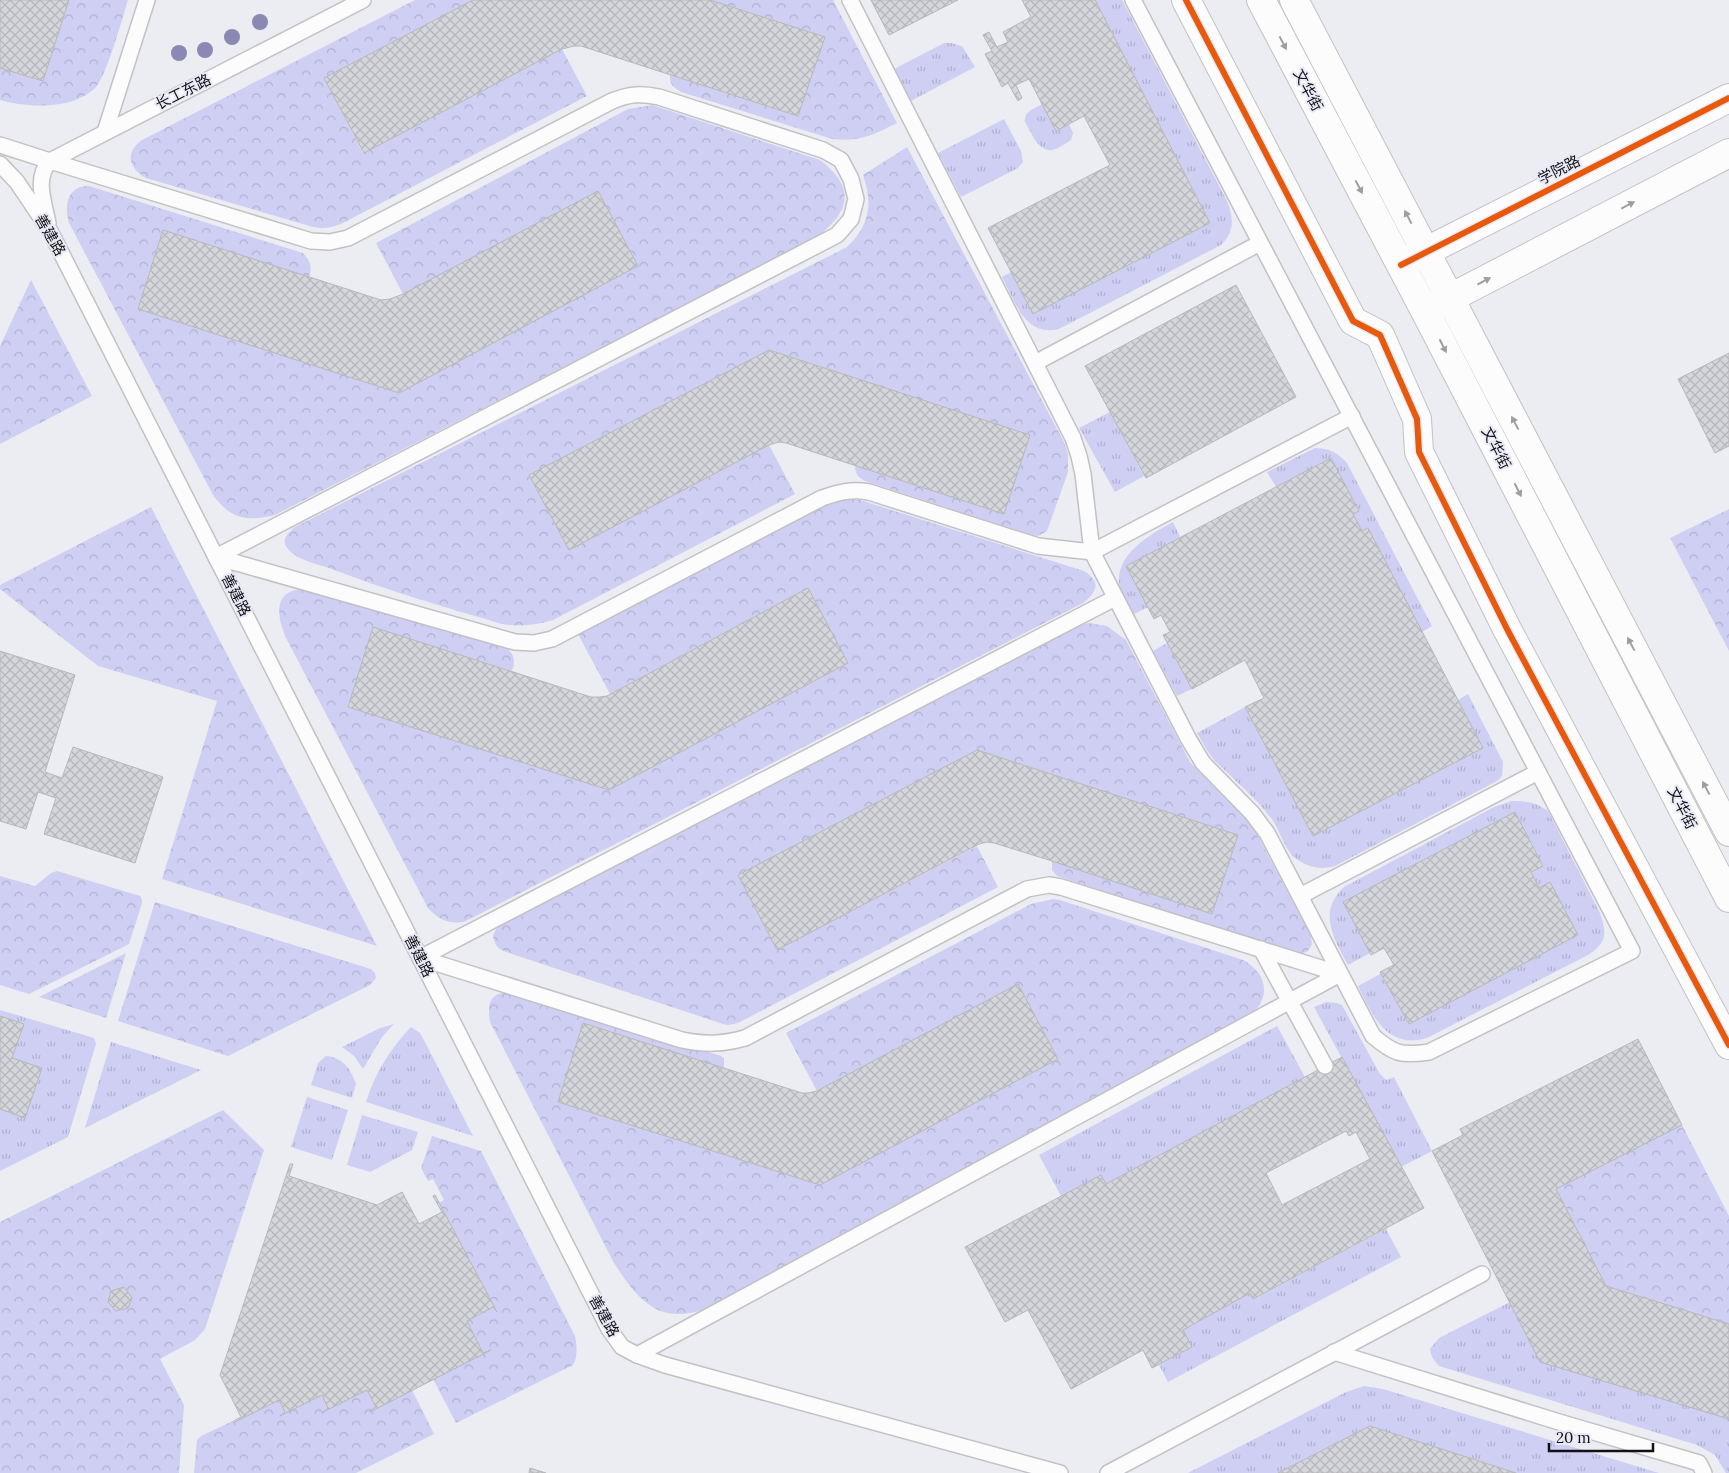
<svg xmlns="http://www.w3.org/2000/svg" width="1729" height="1473" font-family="Lora,'Noto Sans SC',serif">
	<defs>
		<pattern id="grass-tufts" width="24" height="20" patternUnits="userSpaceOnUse" patternTransform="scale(1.25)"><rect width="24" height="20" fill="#cecff3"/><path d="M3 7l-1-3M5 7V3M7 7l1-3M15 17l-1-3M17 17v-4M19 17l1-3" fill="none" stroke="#b0b1d0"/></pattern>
		<pattern id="forest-crowns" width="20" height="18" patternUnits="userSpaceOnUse" patternTransform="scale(1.25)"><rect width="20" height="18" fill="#cecff3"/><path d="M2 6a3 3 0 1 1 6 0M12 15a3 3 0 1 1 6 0" fill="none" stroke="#b0b1d0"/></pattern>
		<pattern id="building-cross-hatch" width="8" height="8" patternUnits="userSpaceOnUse" patternTransform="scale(1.25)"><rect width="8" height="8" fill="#d5d6db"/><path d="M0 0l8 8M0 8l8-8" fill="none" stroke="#b6b7bb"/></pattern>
	</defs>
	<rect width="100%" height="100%" fill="#ecedf3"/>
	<g fill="url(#grass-tufts)">
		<path d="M1095,0H1122L1226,199C1234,216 1235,232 1221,245L1059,329C1024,337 1015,301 1002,277L1011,272L1033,314L1210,223Z"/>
		<path d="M944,43H951L962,46L975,67L911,101L894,69Z"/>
		<path d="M1042,104L1056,131L1069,124L1073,133L1071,140C1067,143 1063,145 1058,148C1040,157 1033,135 1025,122C1024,111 1034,109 1042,104Z"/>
		<path d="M1004,119L1021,151L1023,162L1018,168L961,197L938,153Z"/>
		<path d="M1110,412L1144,476L1115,492L1079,428Z"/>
		<path d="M1315,448C1329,448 1338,453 1347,463L1432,626L1422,632L1368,528L1362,531L1353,514L1359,510L1331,458L1276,487L1267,472Z"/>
		<path d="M1173,522L1180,537L1126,566L1148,607L1134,614C1130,607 1124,599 1121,591C1110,557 1149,535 1173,522Z"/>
		<path d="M1167,643L1192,689L1177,696L1153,651Z"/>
		<path d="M1468,694L1503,762L1502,776L1497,781L1335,866C1322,870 1310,868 1298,860C1284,851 1281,831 1271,818C1255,797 1233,779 1214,760L1207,750L1197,733L1245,707L1313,836L1483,748L1458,700Z"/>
		<path d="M1512,801C1526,801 1536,802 1548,811L1599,911C1607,931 1608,942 1588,955L1427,1038C1387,1050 1372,1015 1358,986L1382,973L1409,1024L1578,935L1550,883L1539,888L1531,872L1543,865L1515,812L1344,902L1370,953L1348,965C1334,939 1317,912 1344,887L1494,807Z"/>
		<path d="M1326,1002L1337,1003L1342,1005L1380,1074L1386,1080L1394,1077L1432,1151L1401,1167L1314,1007Z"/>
		<path d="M0,1010L94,1038L96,1044L68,1137L0,1171V1054L12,1058L24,1024L0,1016Z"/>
		<path d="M394,1024L382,1037L363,1069L354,1056L342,1047L380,1028Z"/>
		<path d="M1277,1026L1305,1077L1106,1184L1101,1175L1061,1196L1039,1155Z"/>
		<path d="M411,1027L420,1033L424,1040L473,1136L366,1102C375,1073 390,1049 411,1027Z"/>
		<path d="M111,1042L201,1070L85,1128Z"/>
		<path d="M326,1056C342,1057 351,1069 356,1084L352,1098L311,1085L318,1063Z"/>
		<path d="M307,1097L348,1110L332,1160L291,1147Z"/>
		<path d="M362,1115L418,1132L412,1150L370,1172L347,1165Z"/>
		<path d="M1386,1229L1401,1257L1168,1382L1159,1365L1192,1347L1183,1330L1250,1293L1254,1299Z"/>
		<path d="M1510,1302L1729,1419V1473H1726L1715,1455L1697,1445L1439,1366C1434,1361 1431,1357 1430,1349L1439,1338Z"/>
		<path d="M1364,1386L1383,1389L1659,1473H1516L1370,1426L1278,1473H1188L1346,1392Z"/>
	</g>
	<g fill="url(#forest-crowns)">
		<path d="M69,0H128C122,19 107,74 96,87C74,110 28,108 0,100V68L43,81Z"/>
		<path d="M415,0H473L324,78L363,153L562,49L587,96L341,224C330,228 323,229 313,227L146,178C128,168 125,152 142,140Z"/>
		<path d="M710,0H833L897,123C873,135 860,142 832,139L681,92C673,87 669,84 670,75L798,116L825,37Z"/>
		<path d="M652,105L820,160C857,188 850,213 815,238L275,515C247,522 230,519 213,495L69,223C64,205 67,186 89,186L303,253C310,261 313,266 309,277L163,230L138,309L399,393L403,294L376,243L628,109Z"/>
		<path d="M907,147L1064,442L1068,454V472L1047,531L1038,536L1032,535L865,481C858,477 855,474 855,465L1003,514L1029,435L769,350L529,475L569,550L769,445L795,494L553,620C536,625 520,627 502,624C444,607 386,590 329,568C317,564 297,560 288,549C280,540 288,533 295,527L847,247C870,225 873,204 863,175Z"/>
		<path d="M31,280L92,396L0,444V346Z"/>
		<path d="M848,499L860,500L1084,571C1101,582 1098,591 1083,603L464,922C448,924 439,920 428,908L286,638C276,614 273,589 306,589L504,646C514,653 516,660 512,671L373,628L348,707L609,790L848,663L808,588L610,694L578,634L824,506Z"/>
		<path d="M151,507L377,946L162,879L217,701L98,666L0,589V585Z"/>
		<path d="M1729,509V651L1670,538Z"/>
		<path d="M1089,623L1107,626L1126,640L1190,762L1252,825L1311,936L1312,945L1307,952L1297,954L1057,876L1052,870V861L1212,914L1238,835L977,750L738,875L777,950L977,846L998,887L738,1023L728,1025L723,1024L506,952C498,949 494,945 493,935L498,926L502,922L1081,625Z"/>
		<path d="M57,871L140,896L142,899V903L129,944L29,994L0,985V876L35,886L51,873Z"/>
		<path d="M1053,899L1060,900L1243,960C1265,972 1272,994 1253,1013L708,1308C660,1326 639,1302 614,1263L490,1022C486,999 493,992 515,991L721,1056L724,1058V1068L583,1023L558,1102L819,1185L1058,1059L1018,984L817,1091L786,1033L1031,904Z"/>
		<path d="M155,902L371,969L375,973L376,978L370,985L228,1056L118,1021Z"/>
		<path d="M126,953L106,1018L39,997Z"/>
		<path d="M223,1110L264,1150L205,1329L195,1340L160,1359L184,1405L179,1473H0V1222Z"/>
		<path d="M1682,1125L1729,1216V1324L1606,1286L1556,1189Z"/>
		<path d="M432,1136L481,1151L575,1336C577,1345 578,1357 573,1365L456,1423L433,1379L491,1350L483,1353L467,1321L493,1307L497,1312L439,1203L444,1200L433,1179L428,1181L421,1168Z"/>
		<path d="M367,1390L376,1407L369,1411L370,1412L412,1390L434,1434L356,1473H194L197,1440L201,1436L235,1420L236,1421L279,1400L285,1412L280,1416L322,1395L328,1408L323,1412Z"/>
	</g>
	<g fill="url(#building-cross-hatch)" stroke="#b6b7bb" fill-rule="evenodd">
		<path d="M0,0H69L43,81L0,68Z"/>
		<path d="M473,0H710L825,37L798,116L581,46H574L562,49L364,153L324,78Z"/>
		<path d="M871,0H958L889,35Z"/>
		<path d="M1022,0H1095L1210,223L1033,314L988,228L1110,165L1084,116L1056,131L1029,79L1016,85L1022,98L1018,101L1008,83L1002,87L985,54L992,51L983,35L989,32L997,47L1008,42L1003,32L1031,17Z"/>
		<path d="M598,191L638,266L399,393L138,309L163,230L381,300L390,299L403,294Z"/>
		<path d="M1236,285L1296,397L1146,478L1085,366Z"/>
		<path d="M769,350L1030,435L1004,514L786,443L779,442L769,445L569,550L529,475Z"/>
		<path d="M1729,353V446L1715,453L1678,379Z"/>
		<path d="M1331,458L1359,511L1353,514L1362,531L1368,528L1483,748L1313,836L1245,707L1264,698L1245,660L1192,689L1163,635L1170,632L1161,615L1154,619L1126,566Z"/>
		<path d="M808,588L848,663L609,790L348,707L373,627L591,697H600L607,696Z"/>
		<path d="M0,651L75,675L45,772L62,778L73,747L163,777L135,863L44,834L56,798L38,792L26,829L0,821Z"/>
		<path d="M977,750L1238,835L1212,914L1052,861L994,843L987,842L979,844L777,950L738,875Z"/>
		<path d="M1515,812L1543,866L1531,872L1539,888L1550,882L1578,935L1409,1024L1380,972L1394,965L1384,948L1371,955L1343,902Z"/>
		<path d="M1018,984L1058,1059L820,1185L558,1102L583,1023L802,1093H808L817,1091Z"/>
		<path d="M0,1016L24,1024L12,1058L42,1068L25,1118L0,1109Z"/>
		<path d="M1638,1039L1682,1125L1556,1189L1606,1286L1729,1324V1419L1540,1362L1432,1151L1463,1135L1460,1129Z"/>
		<path d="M1342,1057L1424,1208L1253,1299L1250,1293L1183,1330L1192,1347L1152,1368L1143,1350L1071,1389L1028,1310L1005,1322L965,1247L1101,1175L1106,1184ZM1346,1131L1349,1136L1356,1132L1370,1159L1282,1205L1266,1173Z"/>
		<path d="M290,1164H293L289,1176L377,1205L402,1192L419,1224L442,1212L433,1196L435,1195L497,1312L493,1307L467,1321L483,1353L491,1350L370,1412L369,1411L376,1407L367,1390L323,1412L328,1408L322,1395L280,1416L285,1412L279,1400L235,1422V1420L241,1417L220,1375Z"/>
		<path d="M124,1287L132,1298L128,1308L116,1311L108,1302L111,1291Z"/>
		<path d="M1370,1426L1516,1473H1278Z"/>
		<path d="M530,1468L546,1473H529Z"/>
	</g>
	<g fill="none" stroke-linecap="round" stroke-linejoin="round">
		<g stroke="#c1c1c6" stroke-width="18">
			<g id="service">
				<path d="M850,0L1073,438L1079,456L1083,474L1092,552L1188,738L1203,763L1252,813L1267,833L1373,1036C1394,1054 1401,1056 1429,1052L1632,951L1133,0"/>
				<path d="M105,132L147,0"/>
				<path d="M0,145L50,161L363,0"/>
				<path d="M0,164L17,182L50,231L609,1329L622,1347L637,1355L665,1365L1060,1473"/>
				<path d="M48,223C44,202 34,178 50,161L311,241L330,242L348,238L612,101C630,94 640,93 659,97L823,150L841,160L851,179L856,199L851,219L837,235L216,557"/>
				<path d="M1035,363L1260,243"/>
				<path d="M216,557L515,642L534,643L552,639L822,498C840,492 850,489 869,492L1038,546L1092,552L1352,416"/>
				<path d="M1300,896L1538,772"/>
				<path d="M1261,949L1325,1066"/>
				<path d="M420,958L682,1040C705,1045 723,1044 745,1038L1027,889L1049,885L1061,887L1340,974"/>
				<path d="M420,958L1115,598"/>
				<path d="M1334,1352L1559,1422L1699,1463L1704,1473"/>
				<path d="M637,1355L1340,974"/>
				<path d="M1108,1473L1482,1274"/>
			</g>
		</g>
		<g stroke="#c1c1c6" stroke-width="30">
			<path id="minor" d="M1186,0L1353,321L1380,335L1417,419L1419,452L1507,629L1729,1045"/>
		</g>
		<g stroke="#c1c1c6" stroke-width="30">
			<g id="tertiary">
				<path d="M1261,0L1425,311L1729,898"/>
				<path d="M1294,0L1729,832"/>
				<path d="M1409,260L1729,98"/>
				<path d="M1433,307L1729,153"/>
			</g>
		</g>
		<use href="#service" stroke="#fcfcfd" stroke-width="15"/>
		<use href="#minor" stroke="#fcfcfd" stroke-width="28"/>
		<use href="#tertiary" stroke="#fcfcfd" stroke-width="28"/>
		<g stroke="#e9eaf6" stroke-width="9">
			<g id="cycleway">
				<path d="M1186,0L1353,321L1380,335L1417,419L1419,452L1507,629L1729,1045"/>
				<path d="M1401,265L1729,98"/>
			</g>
		</g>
		<use href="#cycleway" stroke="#e8590c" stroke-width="6"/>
	</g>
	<g fill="#8b88b3">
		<circle cx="260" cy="22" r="8"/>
		<circle cx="232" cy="37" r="8"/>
		<circle cx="205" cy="50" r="8"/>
		<circle cx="179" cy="53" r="8"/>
	</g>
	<defs><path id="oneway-solid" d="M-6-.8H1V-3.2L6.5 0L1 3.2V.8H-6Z" transform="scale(1.25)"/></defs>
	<g fill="#9e9ea1">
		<use href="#oneway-solid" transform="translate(1283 43) rotate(62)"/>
		<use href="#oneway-solid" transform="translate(1359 187) rotate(62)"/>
		<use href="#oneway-solid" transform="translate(1628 205) rotate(-28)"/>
		<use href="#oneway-solid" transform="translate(1408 217) rotate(-118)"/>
		<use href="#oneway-solid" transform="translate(1484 281) rotate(-28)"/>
		<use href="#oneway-solid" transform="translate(1443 346) rotate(63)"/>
		<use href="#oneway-solid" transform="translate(1515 423) rotate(-118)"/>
		<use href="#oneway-solid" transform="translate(1518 490) rotate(63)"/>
		<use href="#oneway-solid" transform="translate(1631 644) rotate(-118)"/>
		<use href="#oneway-solid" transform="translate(1706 788) rotate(-118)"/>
	</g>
	<g text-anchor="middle" stroke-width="4" stroke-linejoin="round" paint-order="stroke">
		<g font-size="15" fill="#111116" stroke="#e9eaf6">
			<text transform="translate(1308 90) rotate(62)" y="5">文华街</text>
			<text transform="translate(183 92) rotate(-27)" y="5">长工东路</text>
			<text transform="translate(1559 170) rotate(-27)" y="5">学院路</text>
			<text transform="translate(50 235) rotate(60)" y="5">善建路</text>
			<text transform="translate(1496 448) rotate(63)" y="5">文华街</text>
			<text transform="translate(236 595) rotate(63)" y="5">善建路</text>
			<text transform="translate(1682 808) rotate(63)" y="5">文华街</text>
			<text transform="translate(419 956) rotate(63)" y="5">善建路</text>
			<text transform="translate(604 1316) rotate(61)" y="5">善建路</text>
		</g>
	</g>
	<path d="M1549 1443v8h104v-8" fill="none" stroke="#111116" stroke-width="2.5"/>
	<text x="1556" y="1443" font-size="15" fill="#111116" stroke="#e9eaf6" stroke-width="4" paint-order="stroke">20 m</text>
</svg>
